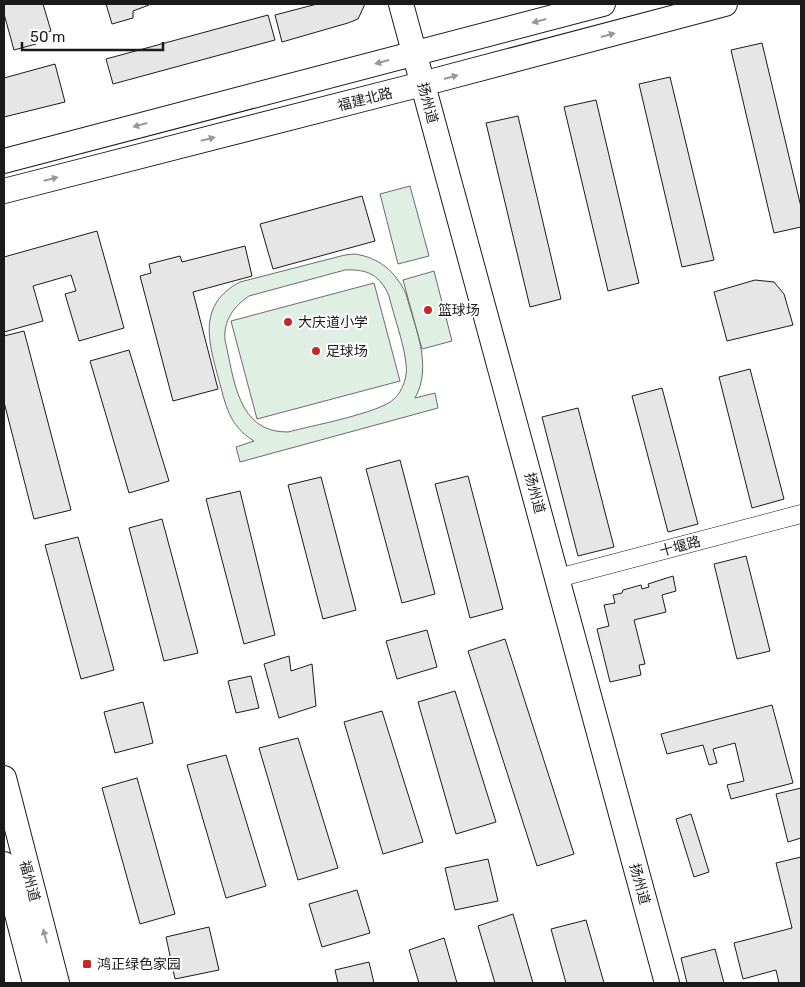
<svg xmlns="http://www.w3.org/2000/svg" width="805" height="987" font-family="Rubik,'Noto Sans SC',sans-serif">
	<rect width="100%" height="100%" fill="#fff"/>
	<g fill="#e0efe3" stroke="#6a6a6a" fill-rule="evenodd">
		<path d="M410,186L429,256L398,264L380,194Z"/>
		<path d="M354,254C379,257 396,272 406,294C415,328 433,366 415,398L435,393L438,408L240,462L236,447L254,441C228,425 226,405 218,377C208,340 198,304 240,282L345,255ZM345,270C368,269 380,275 389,296C394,317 404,343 406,364C408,375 403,391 394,399C380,413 310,426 288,432C237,433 234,378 225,340C223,321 234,306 249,296Z"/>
		<path d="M434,271L452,341L422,349L403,280Z"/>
		<path d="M374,283L400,381L257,419L231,321Z"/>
	</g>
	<g fill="#e6e6e6" stroke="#1a1a1a">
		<path d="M4,4H43L51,31L35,37L36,44L14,50L4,14Z"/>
		<path d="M106,4H148L149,5L133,11V18L112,24Z"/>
		<path d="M317,4H365L358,19L348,23L282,42L275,15Z"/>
		<path d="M268,15L275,40L113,84L106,59Z"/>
		<path d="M762,43L801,207V227L774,233L731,50Z"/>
		<path d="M55,64L65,102L4,117V78Z"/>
		<path d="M670,77L714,260L682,267L639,84Z"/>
		<path d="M596,100L639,283L608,291L564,107Z"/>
		<path d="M518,116L561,299L530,307L486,123Z"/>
		<path d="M362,196L375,241L273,269L260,224Z"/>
		<path d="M97,231L124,328L79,341L65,294L76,291L71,275L33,286L43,321L4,332V257Z"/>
		<path d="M245,246L252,276L193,292L218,389L173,401L140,276L151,273L149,264L180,256L182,262Z"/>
		<path d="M755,280L774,282L784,294L793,325L727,341L714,292Z"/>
		<path d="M24,331L71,510L34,519L4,402V336Z"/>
		<path d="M129,350L169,481L129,493L90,361Z"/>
		<path d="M750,369L784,499L752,508L719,377Z"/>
		<path d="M662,388L698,524L668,532L632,396Z"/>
		<path d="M578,408L614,547L578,556L542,417Z"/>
		<path d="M400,460L435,594L402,603L366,469Z"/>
		<path d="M468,476L503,609L470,618L435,484Z"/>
		<path d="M321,477L356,610L323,619L288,485Z"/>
		<path d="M240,491L275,635L244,644L206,499Z"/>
		<path d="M162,519L198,653L164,661L129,528Z"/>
		<path d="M78,537L114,670L81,679L45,545Z"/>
		<path d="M746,556L770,651L737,659L714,564Z"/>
		<path d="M673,576L676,591L662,595L666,612L634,620L645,664L639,665L641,675L610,682L597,629L609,626L604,605L615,603L613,595L622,593L623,590L641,585L642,589L649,587L648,584Z"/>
		<path d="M427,630L437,667L397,679L386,641Z"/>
		<path d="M505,639L574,854L537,866L468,651Z"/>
		<path d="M289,656L291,671L312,664L316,706L279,718L264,664Z"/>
		<path d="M251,676L259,708L236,713L228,681Z"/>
		<path d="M455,691L496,822L456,834L418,702Z"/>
		<path d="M143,702L153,743L115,753L104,712Z"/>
		<path d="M772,705L793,783L731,799L727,785L744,781L735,743L713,749L717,763L709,765L703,745L667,754L661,734Z"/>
		<path d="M382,711L423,842L383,854L344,722Z"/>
		<path d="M298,738L338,868L298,880L259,748Z"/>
		<path d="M226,755L266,886L226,898L187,765Z"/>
		<path d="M137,778L175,914L140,924L102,788Z"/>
		<path d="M801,788V838L788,842L776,794Z"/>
		<path d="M691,814L709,872L694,877L676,819Z"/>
		<path d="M801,857V983H779L776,970L743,979L734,943L792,928L776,863Z"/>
		<path d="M488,859L498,901L455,910L445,868Z"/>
		<path d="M357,890L370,933L322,947L309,904Z"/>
		<path d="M513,914L533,983H495L478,926Z"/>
		<path d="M586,920L604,983H566L551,929Z"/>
		<path d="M209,927L219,970L175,979L166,937Z"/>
		<path d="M444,938L457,983H419L409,950Z"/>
		<path d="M715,949L724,983H687L681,958Z"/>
		<path d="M369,962L374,983H338L335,970Z"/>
	</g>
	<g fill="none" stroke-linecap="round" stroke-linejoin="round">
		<g stroke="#1a1a1a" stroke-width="19">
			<path id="street" d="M558,578L801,514"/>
		</g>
		<g stroke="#1a1a1a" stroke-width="26">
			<g id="secondary">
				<path d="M401,4L667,983"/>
				<path d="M4,161L603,4"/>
				<path d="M4,191L422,84L725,4"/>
				<path d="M4,778L57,983"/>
				<path d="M4,864L35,983"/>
			</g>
		</g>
		<use href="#street" stroke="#fff" stroke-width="18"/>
		<use href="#secondary" stroke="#fff" stroke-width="24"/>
	</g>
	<defs><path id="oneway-solid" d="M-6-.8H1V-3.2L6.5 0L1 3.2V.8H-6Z" transform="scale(1.25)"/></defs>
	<g fill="#989898">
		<use href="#oneway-solid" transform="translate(539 21) rotate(165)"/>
		<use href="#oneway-solid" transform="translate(608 35) rotate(-15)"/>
		<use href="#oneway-solid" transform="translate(382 62) rotate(165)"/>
		<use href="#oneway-solid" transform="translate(451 77) rotate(-15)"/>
		<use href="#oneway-solid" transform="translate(140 125) rotate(165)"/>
		<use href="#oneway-solid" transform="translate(208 139) rotate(-14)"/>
		<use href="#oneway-solid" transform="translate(51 179) rotate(-14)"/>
		<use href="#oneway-solid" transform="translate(45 936) rotate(-105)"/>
	</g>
	<g fill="#c62828" stroke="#fff" stroke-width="2">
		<circle cx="428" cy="310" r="5"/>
		<circle cx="288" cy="322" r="5"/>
		<circle cx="316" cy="351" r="5"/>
		<rect x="82" y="959" width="10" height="10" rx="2.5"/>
	</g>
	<g text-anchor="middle" stroke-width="4" stroke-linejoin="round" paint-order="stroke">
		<g font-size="14" fill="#1a1a1a" stroke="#fff">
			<text transform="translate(365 99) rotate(-14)" y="5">福建北路</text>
			<text transform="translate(428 103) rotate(75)" y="5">扬州道</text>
			<text transform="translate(535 493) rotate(75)" y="5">扬州道</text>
			<text transform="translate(680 546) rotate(-15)" y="5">十堰路</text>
			<text transform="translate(30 881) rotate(75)" y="5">福州道</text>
			<text transform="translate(640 884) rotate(75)" y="5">扬州道</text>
		</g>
		<g font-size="14" fill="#1a1a1a" stroke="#fff" text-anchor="start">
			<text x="438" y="315">篮球场</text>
			<text x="298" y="327">大庆道小学</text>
			<text x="326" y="356">足球场</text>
			<text x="97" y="969">鸿正绿色家园</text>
		</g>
	</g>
	<rect width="805" height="987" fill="none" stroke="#1a1a1a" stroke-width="10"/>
	<path d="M22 42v8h141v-8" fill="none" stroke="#1a1a1a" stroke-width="2.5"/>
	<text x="30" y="42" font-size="15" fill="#1a1a1a" stroke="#ffffff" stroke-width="4" paint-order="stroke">50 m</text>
</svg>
